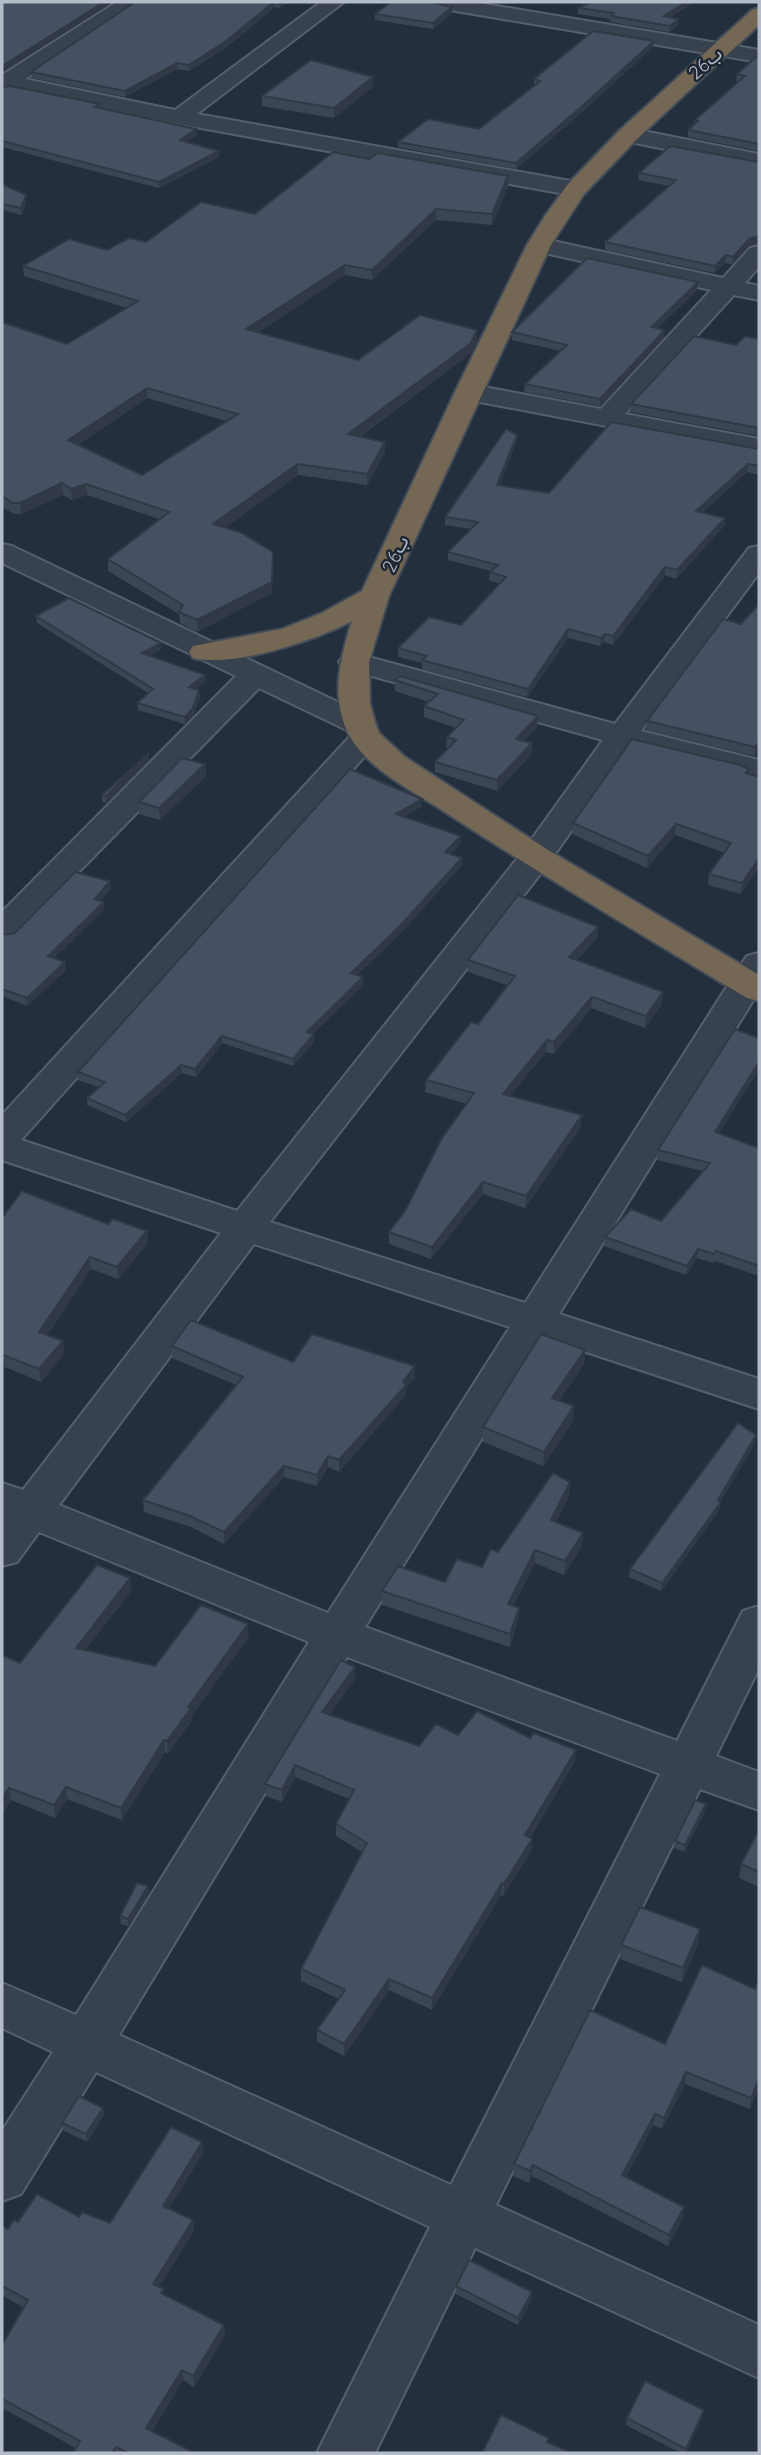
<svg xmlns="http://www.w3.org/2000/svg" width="761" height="2455" font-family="Quicksand,Vazirmatn,sans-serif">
	<rect width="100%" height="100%" fill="#242f3e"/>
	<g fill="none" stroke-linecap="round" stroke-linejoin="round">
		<g stroke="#565f6c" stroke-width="4">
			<g id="minor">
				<path d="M117,2H141L25,79L175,110L321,2H344L197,114L576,182L584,184L588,189L584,194L576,196L179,124L10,89L2,91V75Z"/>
				<path d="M428,2H473L759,50V62L438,8L431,6Z"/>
				<path d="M628,128L759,154V168L620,140L617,135L620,130Z"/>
				<path d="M539,238L723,278L750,248L759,246V267L745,283L759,286V300L734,295L625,414L759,439V455L459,398L455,392L459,386L468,384L601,409L711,290L531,250L527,245L531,240Z"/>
				<path d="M2,544L12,546L371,718L376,725L373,729L382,737L21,1140L237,1211L524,850L603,740L343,668L339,662L343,656L354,653L365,656L615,724L749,548L759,546V573L641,731L759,760V778L630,747L548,864L270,1222L525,1303L742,963L747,956L759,953V991L559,1314L759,1379V1409L544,1338L365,1627L677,1741L743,1611L759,1606V1668L716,1756L759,1772V1810L700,1789L496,2205L759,2325V2378L475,2248L375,2453H317L430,2227L96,2072L21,2194L2,2201V2131L53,2052L2,2028V1983L76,2015L309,1642L39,1532L17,1562L2,1566V1483L23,1490L221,1233L2,1160V1115L353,733L259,688L14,938L2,941V912L236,676L2,563ZM254,1244L510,1327L328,1613L59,1505ZM347,1657L660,1774L451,2185L119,2035Z"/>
			</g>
		</g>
		<g stroke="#434c59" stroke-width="4">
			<path id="highway" d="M759,8V25L636,140L584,194L551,245L389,596L369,662L370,704L376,725L379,733L405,757L548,850L759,975V1001L747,998C646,937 546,878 448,814C415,792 368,770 349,735C330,699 340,658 352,621C316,640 233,668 193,658L189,652L193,646L282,629L322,613L362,591L455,392L527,245L545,216L568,184L620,130L752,10Z"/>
		</g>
		<use href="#minor" fill="#38414e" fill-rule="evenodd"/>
		<use href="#highway" fill="#746855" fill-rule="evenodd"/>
	</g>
	<g fill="#3b4654" fill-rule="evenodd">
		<path d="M135,2H290L279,8L275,7L227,47L189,71L177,69L125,97L32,78L31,72Z"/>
		<path d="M576,2H694L671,17L678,25L669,32L610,22V19L578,14V8L586,4Z"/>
		<path d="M430,3L452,7V13L433,29L375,20V14Z"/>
		<path d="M653,47L580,114L516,169L398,147V142L479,129L534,85V79Z"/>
		<path d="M759,57V151L688,137V130L694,125L695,120L738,81H736L737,74Z"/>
		<path d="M373,77V87L334,118L262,106V96Z"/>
		<path d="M2,87L196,129L197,135L186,142L219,157L159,188L2,147Z"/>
		<path d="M369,159L508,176V186L492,225L436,220L372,280L345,275L257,333L358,360L477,330V341L471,353L360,437L385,442V453L367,485L298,475L225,528L273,552L272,593L197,632L180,623L179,614L108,571V559L159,519L87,495L72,500L63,495L21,514H14L2,507V322L67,344L127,308L24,276L23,266L146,242L255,214ZM147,398L226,421L142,475L78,445Z"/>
		<path d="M759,162V244L748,246L732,264L725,263L714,273L605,250V242L669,186L638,180L639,173Z"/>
		<path d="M2,184L26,201L22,215L2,210Z"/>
		<path d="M697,290L658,328L664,337L600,406L524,392L525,384L561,351L512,340V332Z"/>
		<path d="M759,339V436L630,412L631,404L736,345Z"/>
		<path d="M517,435L516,443L500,485L549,493L759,449V475L747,472L702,513L725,518L724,526L676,579L665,575L613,645L604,642L600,646L568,638L527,697L422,669V663L398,657V648L461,625L500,584L489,580L490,572L491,571L448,560V552L471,529L445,525V517Z"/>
		<path d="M759,604V750L754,756L646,730L647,721L741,624Z"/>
		<path d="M36,616L161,650L150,656L205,682L196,689L199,690L200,697L194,715L185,724L138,710L137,703L148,693L37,623Z"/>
		<path d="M395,680L537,727L524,741L532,743V754L497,791L435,772V762L448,748L446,747L447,737L456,728L424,717V706L429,702L395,691Z"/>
		<path d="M149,760L106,803L102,802V795Z"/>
		<path d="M205,764L206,776L160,820L139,814V802Z"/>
		<path d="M350,769L422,806L404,817L461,843L450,854L462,865L400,934L357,975L363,977V985L313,1034L314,1042L293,1066L222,1043L196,1077L182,1073L126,1122L87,1105V1098L99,1087L78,1080V1072Z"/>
		<path d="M748,774L759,777L741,894L708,885L709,874L725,853L675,835L647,868L572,834L573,823Z"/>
		<path d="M111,889L100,901L104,902V909L54,958L66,970L27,1006L2,996V935L15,933Z"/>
		<path d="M598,927L597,938L577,960L662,1004L645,1028L591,1008L554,1054L546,1052L510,1096L581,1127L525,1208L483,1194L431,1259L389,1244V1232L405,1211L467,1104L425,1092L426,1080L478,1024L507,985L468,972V960Z"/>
		<path d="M759,1038V1069L719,1133L759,1148V1276L715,1261L713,1263L697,1258L686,1275L604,1246L605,1237L661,1221L703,1171L657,1160L658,1150Z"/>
		<path d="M2,1218L108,1224L147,1231L148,1243L118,1279L91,1269L47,1335L63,1341L64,1354L41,1382L5,1367L2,1370Z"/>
		<path d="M172,1346L293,1362L415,1366V1378L406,1388V1395L339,1472L328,1467L317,1486L284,1477L224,1544L191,1527L144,1512L143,1500L236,1385L172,1358Z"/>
		<path d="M585,1350L584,1364L559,1401L574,1406L573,1421L543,1466L483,1442V1427Z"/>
		<path d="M755,1443L720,1501V1509L661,1591L629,1577L630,1569Z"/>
		<path d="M570,1482L569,1496L556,1522L583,1533L582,1546L564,1575L535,1563L513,1606L519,1608L518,1621L510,1647L382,1605V1591L445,1582L482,1567Z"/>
		<path d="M130,1578L131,1591L85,1650L155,1666L249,1637L192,1715V1720L168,1754L165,1752L122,1820L67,1799L55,1818L11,1800L2,1814V1655L20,1663Z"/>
		<path d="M355,1679L329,1715L419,1746L458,1735L575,1761L530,1838L532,1839L531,1851L503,1896L501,1895L432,2010L389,1990L344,2056L317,2042V2030L339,1999L301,1981V1969L362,1852L336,1836V1824L349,1799L295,1777L282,1802L266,1796L265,1784Z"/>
		<path d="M705,1812L684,1852L674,1848L675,1841Z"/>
		<path d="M759,1830V1887L739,1878L741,1864Z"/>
		<path d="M148,1886L149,1894L128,1926L121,1924L120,1916Z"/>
		<path d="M698,1944L682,1982L620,1959L621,1945Z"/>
		<path d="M759,1978V2086L750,2109L685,2084L662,2129L653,2125L626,2177L683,2218L668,2246L532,2176L529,2183L513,2176L514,2164L665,2044L755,1989Z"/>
		<path d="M103,2108L104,2115L87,2142L63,2130L62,2123Z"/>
		<path d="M202,2142L203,2153L169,2208L193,2220L194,2231L159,2287L165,2295L224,2325L225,2335L194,2387L183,2380L152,2431L195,2453H73L76,2448L2,2408V2345L24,2308L2,2295V2226L8,2229L18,2222L79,2217L110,2223Z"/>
		<path d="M456,2286L532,2299L518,2325L456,2294Z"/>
		<path d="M704,2410L702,2417L686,2453H681L626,2425L627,2418Z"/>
	</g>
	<g fill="#303945">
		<path d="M104,2H113L2,72V66Z"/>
		<path d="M274,2L275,7L227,47L189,71V65Z"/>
		<path d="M279,2H290L279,8Z"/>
		<path d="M686,2H694L664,22V16Z"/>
		<path d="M452,7V13L433,29V23Z"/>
		<path d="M678,19V25L669,32L670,26Z"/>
		<path d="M654,41L653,47L580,114L516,169V163Z"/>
		<path d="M177,63V69L125,97V91Z"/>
		<path d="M373,77V87L334,118V108Z"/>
		<path d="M196,129L197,135L180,146V140Z"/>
		<path d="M219,151V157L159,188V182Z"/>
		<path d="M508,176V186L492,225V214Z"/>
		<path d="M26,195V201L22,215L21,208Z"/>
		<path d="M436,209V220L372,280V270Z"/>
		<path d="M759,236L758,243L748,246L732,264L733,257L749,239Z"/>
		<path d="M726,255L725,263L714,273L715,266Z"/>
		<path d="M345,265V275L246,340V329Z"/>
		<path d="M698,282L697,290L652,334V327Z"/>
		<path d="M477,330V341L471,353L348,445V434Z"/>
		<path d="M665,330L664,337L600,406V399Z"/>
		<path d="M147,388V398L69,451L68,440Z"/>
		<path d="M517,435L516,443L497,493V485Z"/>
		<path d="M385,442V453L367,485V474Z"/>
		<path d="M298,464V475L214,536L213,524Z"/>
		<path d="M748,464L747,472L695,519L696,511Z"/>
		<path d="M62,483L63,495L21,514L20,503Z"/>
		<path d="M86,484L87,495L72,500L71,489Z"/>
		<path d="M725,518L724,526L676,579L677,570Z"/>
		<path d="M273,552L272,593L197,632V620Z"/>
		<path d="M665,567V575L613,645V636Z"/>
		<path d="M568,629V638L527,697L528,689Z"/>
		<path d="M605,634L604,642L600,646L601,638Z"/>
		<path d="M161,643V650L143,660L142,653Z"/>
		<path d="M205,675V682L190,694L189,687Z"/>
		<path d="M199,690L200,697L194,715L185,724V717Z"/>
		<path d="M538,716L537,727L516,749V739Z"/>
		<path d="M759,742V750L754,756L755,747Z"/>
		<path d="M532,743V754L497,791V780Z"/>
		<path d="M149,753V760L106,803V796Z"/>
		<path d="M205,764L206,776L160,820L159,808Z"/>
		<path d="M422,799V806L396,821V814Z"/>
		<path d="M676,824L675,835L647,868L648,856Z"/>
		<path d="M461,836V843L445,860V852Z"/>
		<path d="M462,858V865L400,934L351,981V973Z"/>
		<path d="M759,858V868L741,894L742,883Z"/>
		<path d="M110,881L111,889L96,906L95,899Z"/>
		<path d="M104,902V909L49,964L48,956Z"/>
		<path d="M598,927L597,938L568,969L569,957Z"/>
		<path d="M65,962L66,970L27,1006V998Z"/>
		<path d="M363,977V985L307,1040V1032Z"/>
		<path d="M663,992L662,1004L645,1028L646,1016Z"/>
		<path d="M592,997L591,1008L554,1054V1042Z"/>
		<path d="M314,1034V1042L293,1066V1059Z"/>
		<path d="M222,1036V1043L196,1077L195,1069Z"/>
		<path d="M547,1040L546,1052L502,1106L503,1094Z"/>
		<path d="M759,1062V1069L714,1141L715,1132Z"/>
		<path d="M181,1065L182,1073L126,1122L125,1115Z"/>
		<path d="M582,1115L581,1127L525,1208L526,1196Z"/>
		<path d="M483,1182V1194L431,1259L432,1247Z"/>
		<path d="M147,1231L148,1243L118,1279L117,1267Z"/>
		<path d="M698,1249L697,1258L686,1275L687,1266Z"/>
		<path d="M90,1257L91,1269L40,1344L39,1332Z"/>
		<path d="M63,1341L64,1354L41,1382L39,1369Z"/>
		<path d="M585,1350L584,1364L551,1413L552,1398Z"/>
		<path d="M3,1355L5,1367L2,1370V1356Z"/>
		<path d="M415,1366V1378L406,1388V1395L339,1472V1460Z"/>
		<path d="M574,1406L573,1421L543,1466L544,1452Z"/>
		<path d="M756,1435L755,1443L717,1508L721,1502L720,1509L661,1591L662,1583L718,1500Z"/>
		<path d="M328,1456V1467L317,1486V1475Z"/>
		<path d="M284,1466V1477L224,1544V1532Z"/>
		<path d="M570,1482L569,1496L550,1533L551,1520Z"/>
		<path d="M583,1533L582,1546L564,1575L565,1561Z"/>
		<path d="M535,1550V1563L507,1617L508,1604Z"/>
		<path d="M130,1578L131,1591L77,1660L76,1648Z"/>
		<path d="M519,1608L518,1621L510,1647V1634Z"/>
		<path d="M248,1624L249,1637L192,1715V1720L168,1754L167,1741L188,1707Z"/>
		<path d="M355,1667V1679L323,1724L322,1712Z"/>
		<path d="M164,1740L165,1752L122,1820L121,1808Z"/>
		<path d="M576,1750L575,1761L524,1847L525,1835Z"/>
		<path d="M295,1765V1777L282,1802V1790Z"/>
		<path d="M66,1787L67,1799L55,1818L54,1805Z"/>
		<path d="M9,1788L11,1800L2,1814V1799Z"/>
		<path d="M706,1804L705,1812L684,1852L685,1845Z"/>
		<path d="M532,1839L531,1851L503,1896L504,1884Z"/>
		<path d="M502,1883L501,1895L432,2010V1998Z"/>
		<path d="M148,1886L149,1894L128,1926V1919Z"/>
		<path d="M700,1929L698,1944L682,1982L683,1968Z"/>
		<path d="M389,1979V1990L344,2056V2044Z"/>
		<path d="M686,2072L685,2084L662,2129L664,2118Z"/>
		<path d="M759,2079V2086L750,2109L751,2098Z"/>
		<path d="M103,2108L104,2115L87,2142L86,2134Z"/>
		<path d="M655,2114L653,2125L621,2187L622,2175Z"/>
		<path d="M202,2142L203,2153L164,2217L163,2206Z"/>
		<path d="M533,2165L532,2176L529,2183L530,2171Z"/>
		<path d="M684,2207L683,2218L668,2246L669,2235Z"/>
		<path d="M193,2220L194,2231L154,2295L153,2284Z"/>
		<path d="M532,2292V2299L518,2325V2318Z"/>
		<path d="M224,2325L225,2335L194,2387L193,2376Z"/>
		<path d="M182,2370L183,2380L147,2438L146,2428Z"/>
		<path d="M704,2410L702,2417L686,2453V2449Z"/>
	</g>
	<g fill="#455162" stroke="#303945" stroke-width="2" fill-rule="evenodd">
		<path d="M2,2H104L2,66Z"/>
		<path d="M135,2H274L226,41L189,65L177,63L125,91L31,72Z"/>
		<path d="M391,2H430L452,7L433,23L375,14Z"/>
		<path d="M591,2H686L664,16L678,19L670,26L611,16L614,13L578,8Z"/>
		<path d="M593,31L654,41L580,108L516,163L398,142L428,119L479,129L540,81L534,79Z"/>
		<path d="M756,57H759V144L688,130L698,121L695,120L745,76L737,74Z"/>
		<path d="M311,60L373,77L334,108L262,96Z"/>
		<path d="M10,86L100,104L95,107L196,129L180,140L219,151L159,182L2,141V87Z"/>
		<path d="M670,146L759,162V236L749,239L733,257L726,255L715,266L605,242L676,180L639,173Z"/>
		<path d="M333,152L369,159L378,153L508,176L492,214L436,209L372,270L345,265L246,329L358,360L420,315L477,330L471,343L348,434L385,442L367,474L298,464L213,524L240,532L273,552L272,582L197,620L179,612L183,605L108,559L169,512L86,484L71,489L62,483L20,503H13L2,496V322L67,344L138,301L23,266L69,239L107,250L129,238L146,242L201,202L255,214ZM147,388L238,414L142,475L68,440Z"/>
		<path d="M2,184L26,195L21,208L2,204Z"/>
		<path d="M587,258L698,282L652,327L665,330L600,399L525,384L567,345L512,332Z"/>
		<path d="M694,336L736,345L745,336L759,339V428L631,404Z"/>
		<path d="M611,422L759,449V466L748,464L696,511L725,518L677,570L665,567L613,636L605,634L601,638L568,629L528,689L422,660L427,656L398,648L429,617L461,625L506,577L490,572L498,565L448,552L478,522L445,517L506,429L517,435L497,485L549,493Z"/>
		<path d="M69,598L161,643L142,653L205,675L189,687L199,690L193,708L185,717L137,703L153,689L36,616Z"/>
		<path d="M759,604V742L755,747L647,721L723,619L741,624Z"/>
		<path d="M400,676L538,716L516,739L532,743L497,780L435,762L456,740L447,737L464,720L424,706L438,694L395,680Z"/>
		<path d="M632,739L740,765L749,769L746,773L759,777V858L742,883L709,874L731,843L676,824L648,856L573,823Z"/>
		<path d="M149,753L106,796L102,795Z"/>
		<path d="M182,758L205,764L159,808L139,802Z"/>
		<path d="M350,769L422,799L396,814L461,836L445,852L462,858L400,926L351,973L363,977L307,1032L314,1034L293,1059L222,1036L195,1069L181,1065L125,1115L87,1098L105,1082L78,1072Z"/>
		<path d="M75,872L110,881L95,899L104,902L48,956L65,962L27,998L2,989V935L15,933Z"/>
		<path d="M518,895L598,927L569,957L663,992L646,1016L592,997L554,1042L547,1040L503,1094L582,1115L526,1196L483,1182L432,1247L389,1232L405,1211L442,1138L474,1093L426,1080L471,1022L478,1024L515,976L468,960Z"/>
		<path d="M735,1029L759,1038V1062L715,1132L759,1148V1266L716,1251L714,1254L698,1249L687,1266L605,1237L631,1209L661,1221L710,1163L658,1150Z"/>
		<path d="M22,1191L108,1224L113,1219L147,1231L117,1267L90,1257L39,1332L63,1341L39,1369L3,1355L2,1356V1218Z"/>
		<path d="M191,1320L293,1362L312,1334L415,1366L403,1382L407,1384L339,1460L328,1456L317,1475L284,1466L224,1532L190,1516L143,1500L243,1377L172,1346Z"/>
		<path d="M541,1334L585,1350L552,1398L574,1406L544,1452L483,1427Z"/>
		<path d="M738,1423L756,1435L718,1500L721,1502L662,1583L630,1569Z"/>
		<path d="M553,1473L570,1482L551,1520L583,1533L565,1561L535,1550L508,1604L519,1608L510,1634L382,1591L398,1566L445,1582L457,1559L482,1567L491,1549L498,1552Z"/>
		<path d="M97,1565L130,1578L76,1648L155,1666L201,1605L248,1624L188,1707L191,1708L167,1741L164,1740L121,1808L66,1787L54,1805L9,1788L2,1799V1655L20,1663Z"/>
		<path d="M341,1660L355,1667L322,1712L419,1746L436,1724L458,1735L477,1711L530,1738L534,1733L576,1750L525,1835L532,1839L504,1884L502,1883L432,1998L389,1979L344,2044L317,2030L345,1990L301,1969L367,1843L336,1824L354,1790L295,1765L282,1790L265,1784Z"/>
		<path d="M695,1800L706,1804L685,1845L675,1841Z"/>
		<path d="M759,1830V1872L741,1864Z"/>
		<path d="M137,1883L148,1886L128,1919L120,1916Z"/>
		<path d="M640,1907L700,1929L683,1968L621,1945Z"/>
		<path d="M702,1965L755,1989L759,1978V2079L751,2098L686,2072L664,2118L655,2114L622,2175L684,2207L669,2235L533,2165L530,2171L514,2164L590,2010L665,2044Z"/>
		<path d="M79,2096L103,2108L86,2134L62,2123Z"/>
		<path d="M171,2127L202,2142L163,2206L193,2220L153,2284L164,2289L161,2293L224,2325L193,2376L182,2370L146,2428L195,2453H128L116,2447L112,2453H73L80,2441L2,2399V2345L28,2300L2,2286V2226L8,2229L14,2220L18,2222L37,2194L79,2217L82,2212L110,2223Z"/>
		<path d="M469,2260L532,2292L518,2318L456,2286Z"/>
		<path d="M645,2381L704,2410L686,2449L627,2418Z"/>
		<path d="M501,2415L549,2438L547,2442L572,2453H482Z"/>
	</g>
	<g text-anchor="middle" stroke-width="5" stroke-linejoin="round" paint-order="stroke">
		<g font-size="19" fill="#b4bcc9" stroke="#1d2633">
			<text transform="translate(705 63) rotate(-42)" y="7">26ب</text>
			<text transform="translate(395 554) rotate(-65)" y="7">26ب</text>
		</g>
	</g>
	<rect width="761" height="2455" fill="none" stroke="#b4bcc9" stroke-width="7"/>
</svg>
